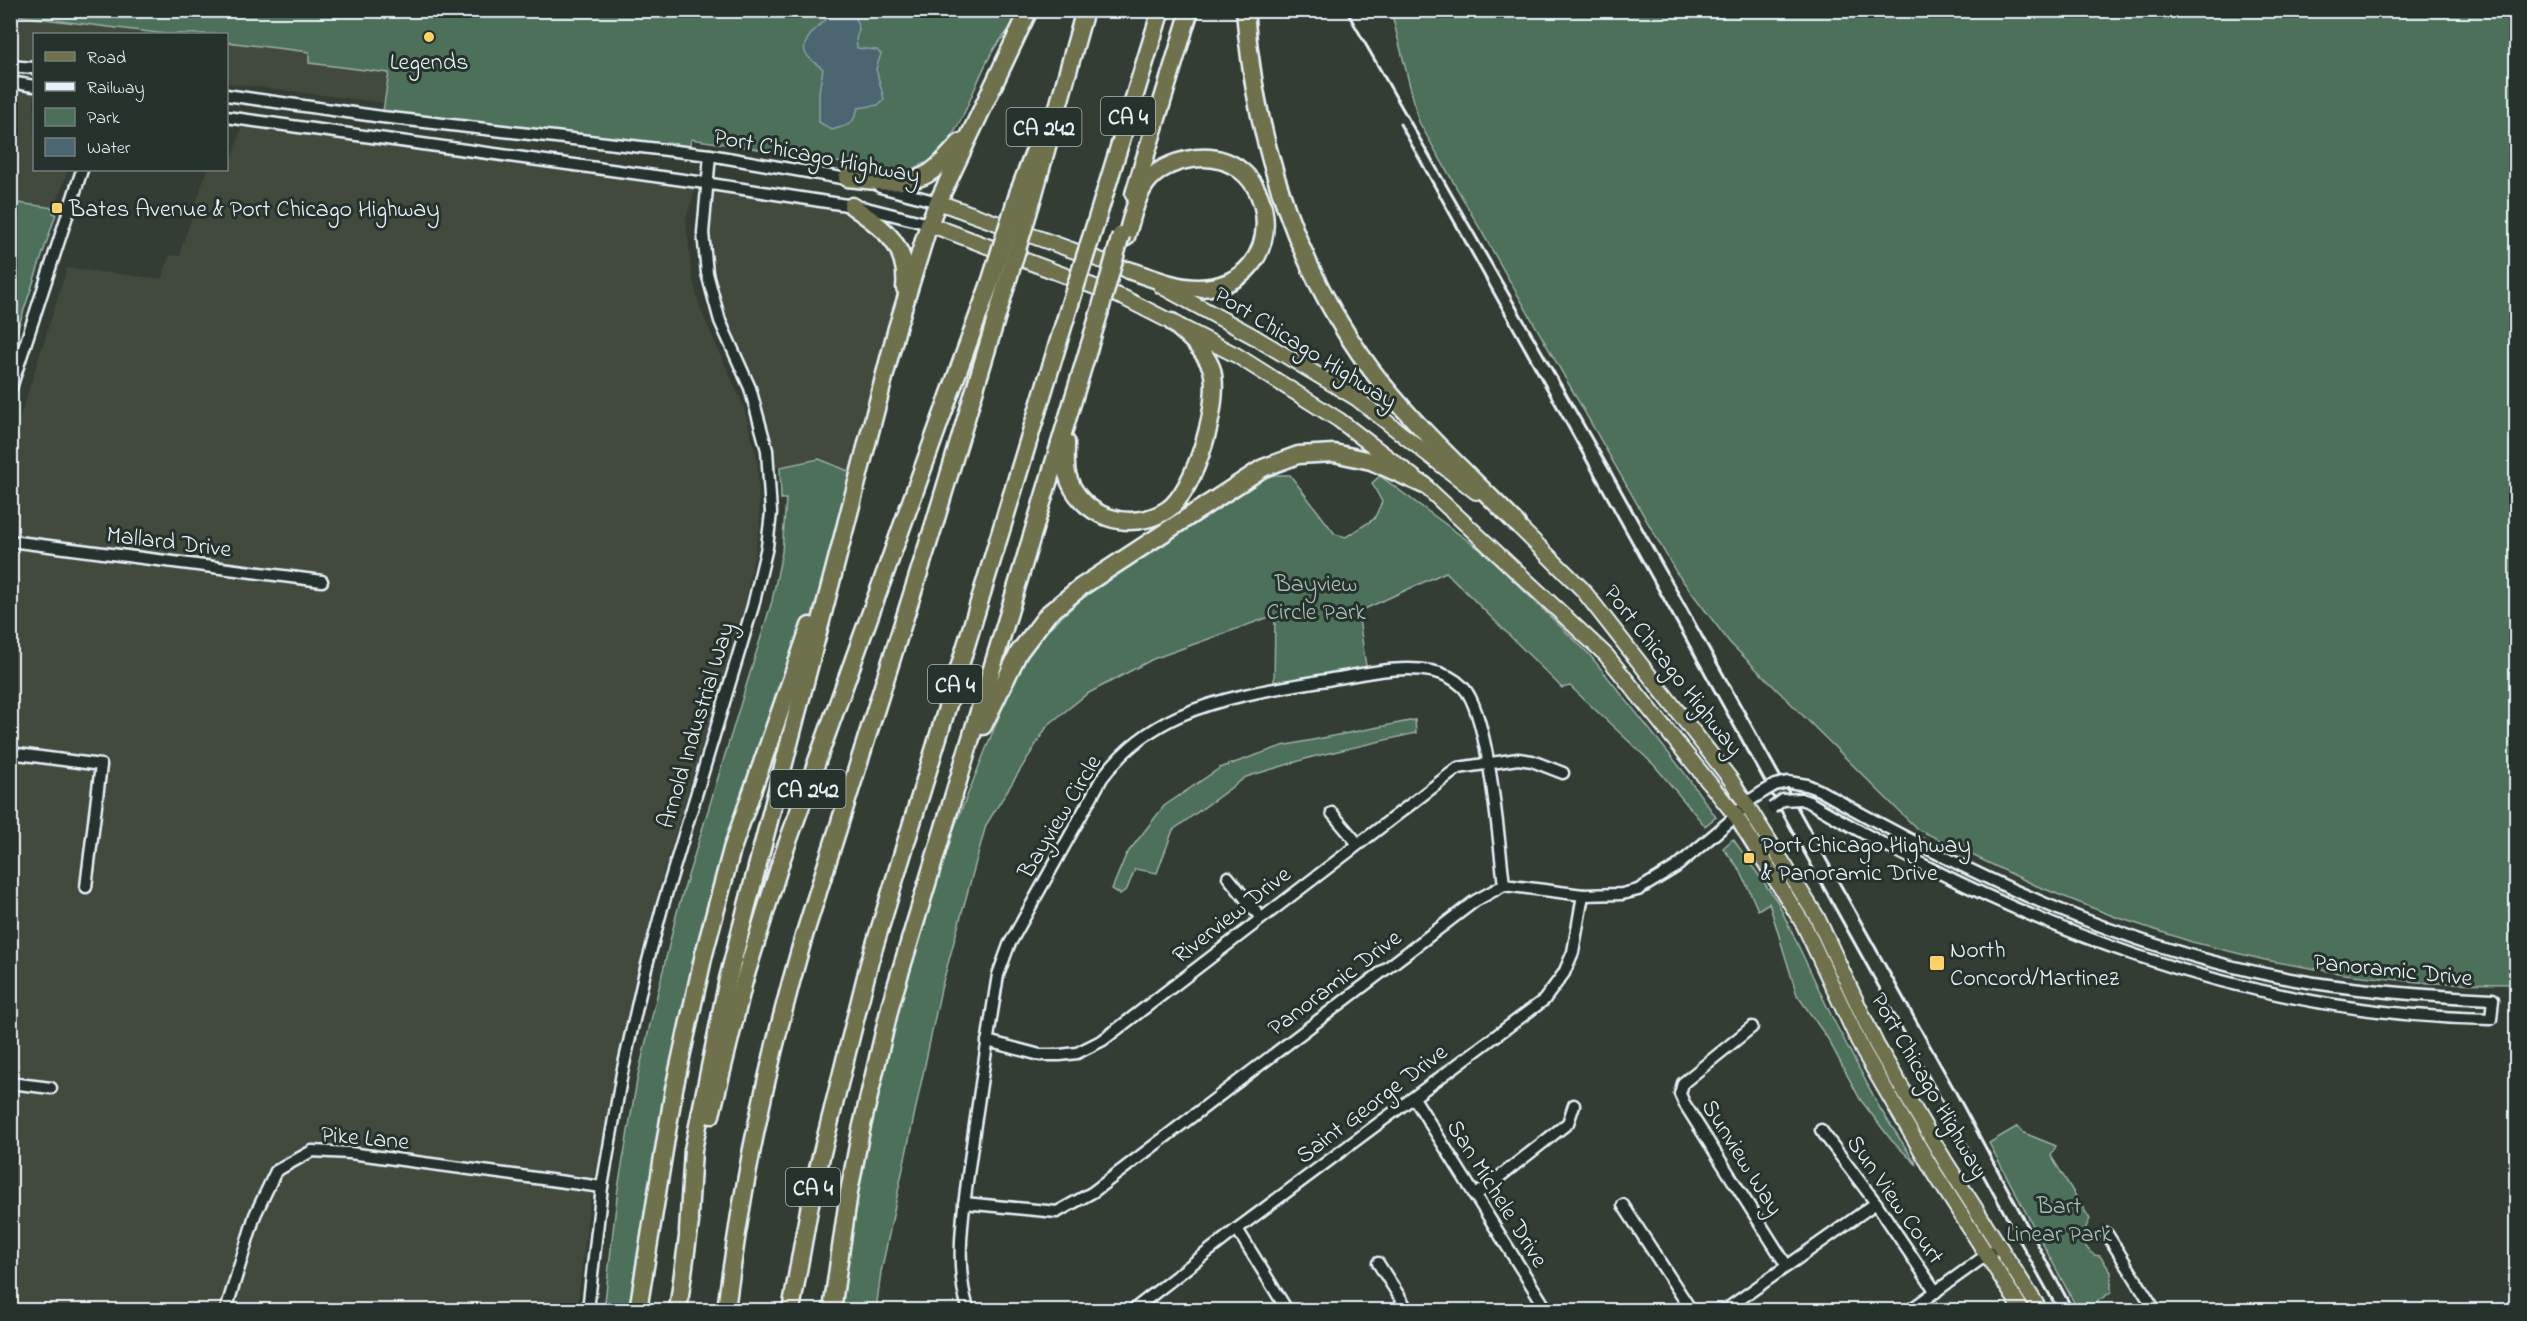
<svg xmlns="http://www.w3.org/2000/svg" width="2527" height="1321" font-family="'Indie Flower',sans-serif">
	<rect width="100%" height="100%" fill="#333d34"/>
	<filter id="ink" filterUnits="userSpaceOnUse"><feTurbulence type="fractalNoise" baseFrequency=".0167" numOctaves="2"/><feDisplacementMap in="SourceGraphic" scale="12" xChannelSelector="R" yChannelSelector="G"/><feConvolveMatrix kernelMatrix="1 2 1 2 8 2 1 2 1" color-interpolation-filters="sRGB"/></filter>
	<g filter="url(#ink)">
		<g fill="#42493c">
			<path d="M11,15L166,34H34V60L11,57Z"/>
			<path d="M227,42L310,52L309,63L389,73L384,103L227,83Z"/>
			<path d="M10,89L34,93V170H68L55,208L11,202Z"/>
			<path d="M243,120L698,182L686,219L692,275L700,308L743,405L757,458L760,526L745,604L658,891L589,1207L577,1310H11V446L67,268L161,279L170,255L181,256V249L207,170H226L227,154L234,155Z"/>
			<path d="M707,183L852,206L878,224L905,285L858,475L819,459L769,469L767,450L707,273Z"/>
		</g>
		<g fill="#4d6f5a" stroke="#9ab0a9" stroke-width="1.5">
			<path d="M10,11H1021C1015,25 1003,35 994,49C971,86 963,138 926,165L925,163L910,170H873L819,158L691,139L689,153L382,117L389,73L309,63V52L227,42L226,34H166L11,15Z"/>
			<path d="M1391,11H2516V984L2428,983L2344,974L2265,960L2192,942L2113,916L2037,886L1917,829L1730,643L1676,572L1419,122Z"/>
			<path d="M11,202L55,208L53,213L56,214L11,349Z"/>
			<path d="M819,459L858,475L704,954L638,1310H604L618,1188L638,1075L677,912L772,601L782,552L786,499H781L780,467Z"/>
			<path d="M1275,475H1290L1335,534L1346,537L1374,519L1382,502L1372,483L1380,476L1486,554L1589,654L1683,771L1716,817L1705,826L1654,765L1570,686L1562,688L1446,572L1358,612L1367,673L1274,689L1275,615L1153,659L1087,694L1048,725L986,825L941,989L881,1272L876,1310H840L857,1179L901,997L951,836L1016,674L1047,630L1084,597L1266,478Z"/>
			<path d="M1415,720L1416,733L1312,757L1246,777L1173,830L1157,873L1135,869L1127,889L1120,894L1112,889L1126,855L1164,806L1220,768L1282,746Z"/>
			<path d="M1733,839L1777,901L1833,1019L1881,1110L1917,1165L1892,1141L1860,1099L1828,1039L1797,995L1769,903L1758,910L1740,870L1723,848Z"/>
			<path d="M2018,1126L2024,1133L2056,1146L2051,1156L2090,1219C2082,1233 2080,1245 2094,1255L2100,1256L2111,1272V1292L2085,1310H2078L1989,1143Z"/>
		</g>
		<path fill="#4b6671" stroke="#8a9ea7" stroke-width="1.5" d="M837,11H847L855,17L859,29L856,39L857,48L877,50L881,54L876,69L884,99L878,105L858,108C853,126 848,125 832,130L819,122V91L823,69C817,64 809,60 805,52C800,39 827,18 837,11Z"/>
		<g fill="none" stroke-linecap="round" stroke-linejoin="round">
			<g stroke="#e8f1f8" stroke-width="15">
				<g id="minor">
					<path d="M10,66L34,68"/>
					<path d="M10,82L34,86"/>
					<path d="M226,95L382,117L710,155L853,180"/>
					<path d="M226,117L698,182L866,208L929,224"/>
					<path d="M880,187L938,202"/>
					<path d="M10,391L82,170"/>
					<path d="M10,541L322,581"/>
					<path d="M10,753L101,765L86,887"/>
					<path d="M1788,782L1807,785L1819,790C1967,874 2121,948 2290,979C2357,991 2425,996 2493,999L2491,1019C2244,1015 2020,926 1809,802L1800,799"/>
					<path d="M1332,813L1358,844"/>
					<path d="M1228,877L1261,918"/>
					<path d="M1752,1027L1683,1083L1680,1094L1684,1103L1787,1266"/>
					<path d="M987,1041L1040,1055H1060L1077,1053L1103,1040L1458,768L1518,759L1532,761L1563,773"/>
					<path d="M10,1083L51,1088"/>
					<path d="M1414,1098L1547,1310"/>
					<path d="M1821,1130L1876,1203L1936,1292"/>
					<path d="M1475,1196L1568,1123L1574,1105"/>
					<path d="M964,1203L1057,1212L1093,1192L1475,901L1504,885L1583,895L1622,894L1638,890L1676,867L1736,816L1746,803L1763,792"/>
					<path d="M1623,1205L1691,1310"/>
					<path d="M1237,1229L1287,1310"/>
					<path d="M2107,1234L2155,1310"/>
					<path d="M1378,1263L1408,1310"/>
					<path d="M226,1310L255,1215L276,1171L312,1151L350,1153L602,1187"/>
					<path d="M588,1310L602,1187L622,1073L644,976L662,908L753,606L767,547L771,513L767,450L750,388L720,321L707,273L703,233L710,155"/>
					<path d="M969,1310C951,1264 967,1188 973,1138C981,1084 989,1029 998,975L1009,945L1102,778C1122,751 1148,730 1179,716C1227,695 1280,688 1332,679C1364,674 1400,665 1431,671C1443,673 1454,678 1463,687C1489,713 1499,844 1504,885"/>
					<path d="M1133,1310L1237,1229L1544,1000L1564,973L1573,952L1583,895"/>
					<path d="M1725,1310L1876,1203"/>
					<path d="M1910,1310L1992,1251"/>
				</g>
			</g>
			<g stroke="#e8f1f8" stroke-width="18">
				<g id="major">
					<path d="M938,202L1122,268"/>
					<path d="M929,224L1124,298L1236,355L1339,420L1424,485L1606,655L1736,816L1804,925L1863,1051L1932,1169L2022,1310"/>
					<path d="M1161,286L1253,336L1356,398L1476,492"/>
					<path d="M1510,518L1582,589L1731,780L1817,917L1876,1044L1945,1161L2040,1310"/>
				</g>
			</g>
			<g stroke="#e8f1f8" stroke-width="21">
				<g id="highway">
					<path d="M1245,10C1255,144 1299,281 1384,386C1424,435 1473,479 1517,524"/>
					<path d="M847,178C869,180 896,185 918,178C935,174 949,154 961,142"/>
					<path d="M1019,191L1040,137"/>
					<path d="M1134,194L1190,10"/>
					<path d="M1033,197L1085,10"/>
					<path d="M852,206C883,228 909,245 905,288"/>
					<path d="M1096,222L1161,10"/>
					<path d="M1126,237C1131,222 1134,204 1142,190C1151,173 1168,164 1186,160C1280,139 1297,287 1198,288C1175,288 1150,277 1128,270"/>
					<path d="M1066,442C1066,453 1065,464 1067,474C1079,517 1130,534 1167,510C1195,492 1223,398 1211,367C1203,348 1187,335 1172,322"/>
					<path d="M983,726L1019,652L1048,614L1081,587L1263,468L1298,455L1334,453L1371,461L1424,485"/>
					<path d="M711,1115L744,981L782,858L990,283"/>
					<path d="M688,1232L693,1150L728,979L897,328L929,224L938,202L1029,10"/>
					<path d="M638,1310L674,1089L704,954L732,849L810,626"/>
					<path d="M678,1310L690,1222"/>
					<path d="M726,1310C742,1183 768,1059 804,936L934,525L1005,289"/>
					<path d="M791,1310L812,1193L869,964L1070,304"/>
					<path d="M832,1310L849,1192L861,1130L891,1003L1099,314"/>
				</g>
			</g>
			<use href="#minor" stroke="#26332d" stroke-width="10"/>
			<use href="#major" stroke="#6e714b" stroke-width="14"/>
			<use href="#highway" stroke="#6e714b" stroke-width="16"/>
			<g stroke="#e8f1f8" stroke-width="3">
				<path d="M1346,10L1612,474L1953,1087L2073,1310"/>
				<path d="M1400,124L2058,1310"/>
			</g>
			<g stroke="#e8f1f8" stroke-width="15" stroke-linecap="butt">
				<g id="minor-bridge">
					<path d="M1763,792L1775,785L1788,782"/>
					<path d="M1772,808L1783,800L1800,799"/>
				</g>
			</g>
			<g stroke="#e8f1f8" stroke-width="21" stroke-linecap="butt">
				<g id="highway-bridge">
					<path d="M990,283L1019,191"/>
					<path d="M1005,289L1033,197"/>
					<path d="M1070,304L1096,222"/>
					<path d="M1099,314L1121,235"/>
				</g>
			</g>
			<use href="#minor-bridge" stroke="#26332d" stroke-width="10"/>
			<use href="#highway-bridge" stroke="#6e714b" stroke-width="16"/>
		</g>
	</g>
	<g fill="#ffd166" stroke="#26332d" stroke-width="2">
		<circle cx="429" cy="37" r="6"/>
		<rect x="51" y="202" width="12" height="12" rx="3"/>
		<rect x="1743" y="852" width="12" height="12" rx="3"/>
		<rect x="1929" y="955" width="16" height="16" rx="3"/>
	</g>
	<g text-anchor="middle" stroke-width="6" stroke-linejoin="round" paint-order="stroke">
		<g fill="#26332d" stroke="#aeb8bb" stroke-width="1.5">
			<rect x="1101" y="97" width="54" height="38" rx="4.5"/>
			<rect x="1006.5" y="108" width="75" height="38" rx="4.5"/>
			<rect x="928" y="665" width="54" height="38" rx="4.5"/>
			<rect x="770.5" y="770" width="75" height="38" rx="4.5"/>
			<rect x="786" y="1168" width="54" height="38" rx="4.5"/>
		</g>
		<g font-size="22" font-weight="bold" fill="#e8f1f8">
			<text x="1128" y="124">CA 4</text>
			<text x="1044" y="135">CA 242</text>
			<text x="955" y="692">CA 4</text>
			<text x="808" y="797">CA 242</text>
			<text x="813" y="1195">CA 4</text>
		</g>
		<g font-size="24" fill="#e8f1f8" stroke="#26332d" text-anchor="start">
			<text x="429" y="69" text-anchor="middle">Legends</text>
			<text x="69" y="216">Bates Avenue &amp; Port Chicago Highway</text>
			<text x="1761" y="852">Port Chicago Highway<tspan x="1761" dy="28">&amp; Panoramic Drive</tspan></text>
			<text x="1950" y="957">North<tspan x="1950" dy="28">Concord/Martinez</tspan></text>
		</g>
		<g font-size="24" fill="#e8f1f8" stroke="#26332d">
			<text transform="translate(817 155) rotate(11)" y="8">Port Chicago Highway</text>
			<text transform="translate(1306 347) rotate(32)" y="8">Port Chicago Highway</text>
			<text transform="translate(169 541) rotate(7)" y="8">Mallard Drive</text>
			<text transform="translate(1674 670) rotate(52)" y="8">Port Chicago Highway</text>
			<text transform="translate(695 725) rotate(-73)" y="8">Arnold Industrial Way</text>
			<text transform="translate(1059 816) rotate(-59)" y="8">Bayview Circle</text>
			<text transform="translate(1231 914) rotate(-38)" y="8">Riverview Drive</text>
			<text transform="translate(2393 969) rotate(6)" y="8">Panoramic Drive</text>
			<text transform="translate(1334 982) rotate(-37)" y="8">Panoramic Drive</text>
			<text transform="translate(1930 1085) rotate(60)" y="8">Port Chicago Highway</text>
			<text transform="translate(1371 1103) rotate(-37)" y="8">Saint George Drive</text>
			<text transform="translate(365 1137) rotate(5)" y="8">Pike Lane</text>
			<text transform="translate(1743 1157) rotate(58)" y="8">Sunview Way</text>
			<text transform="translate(1498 1193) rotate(58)" y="8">San Michele Drive</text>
			<text transform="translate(1896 1199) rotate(55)" y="8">Sun View Court</text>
		</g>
		<g font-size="24" fill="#aabdb9" stroke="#26332d">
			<text x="1316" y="591">Bayview<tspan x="1316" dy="28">Circle Park</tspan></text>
			<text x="2059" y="1213">Bart<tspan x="2059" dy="28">Linear Park</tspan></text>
		</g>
	</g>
	<rect width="2527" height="1321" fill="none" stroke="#26332d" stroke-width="36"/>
	<rect x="18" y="18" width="2491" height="1285" fill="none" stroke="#e8f1f8" stroke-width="2" filter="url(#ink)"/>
	<rect x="33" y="33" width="195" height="138" fill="#26332d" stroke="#747f7e" stroke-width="1.5"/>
	<rect x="45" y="52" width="30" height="9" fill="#6e714b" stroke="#747f7e" stroke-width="1.5"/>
	<text x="87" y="63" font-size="18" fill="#e8f1f8">Road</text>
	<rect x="45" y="82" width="30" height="9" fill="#e8f1f8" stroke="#747f7e" stroke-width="1.5"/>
	<text x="87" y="93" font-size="18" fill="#e8f1f8">Railway</text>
	<rect x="45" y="108" width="30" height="18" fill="#4d6f5a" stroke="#747f7e" stroke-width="1.5"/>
	<text x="87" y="123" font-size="18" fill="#e8f1f8">Park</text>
	<rect x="45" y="138" width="30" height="18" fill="#4b6671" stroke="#747f7e" stroke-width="1.5"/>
	<text x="87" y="153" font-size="18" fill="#e8f1f8">Water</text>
</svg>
